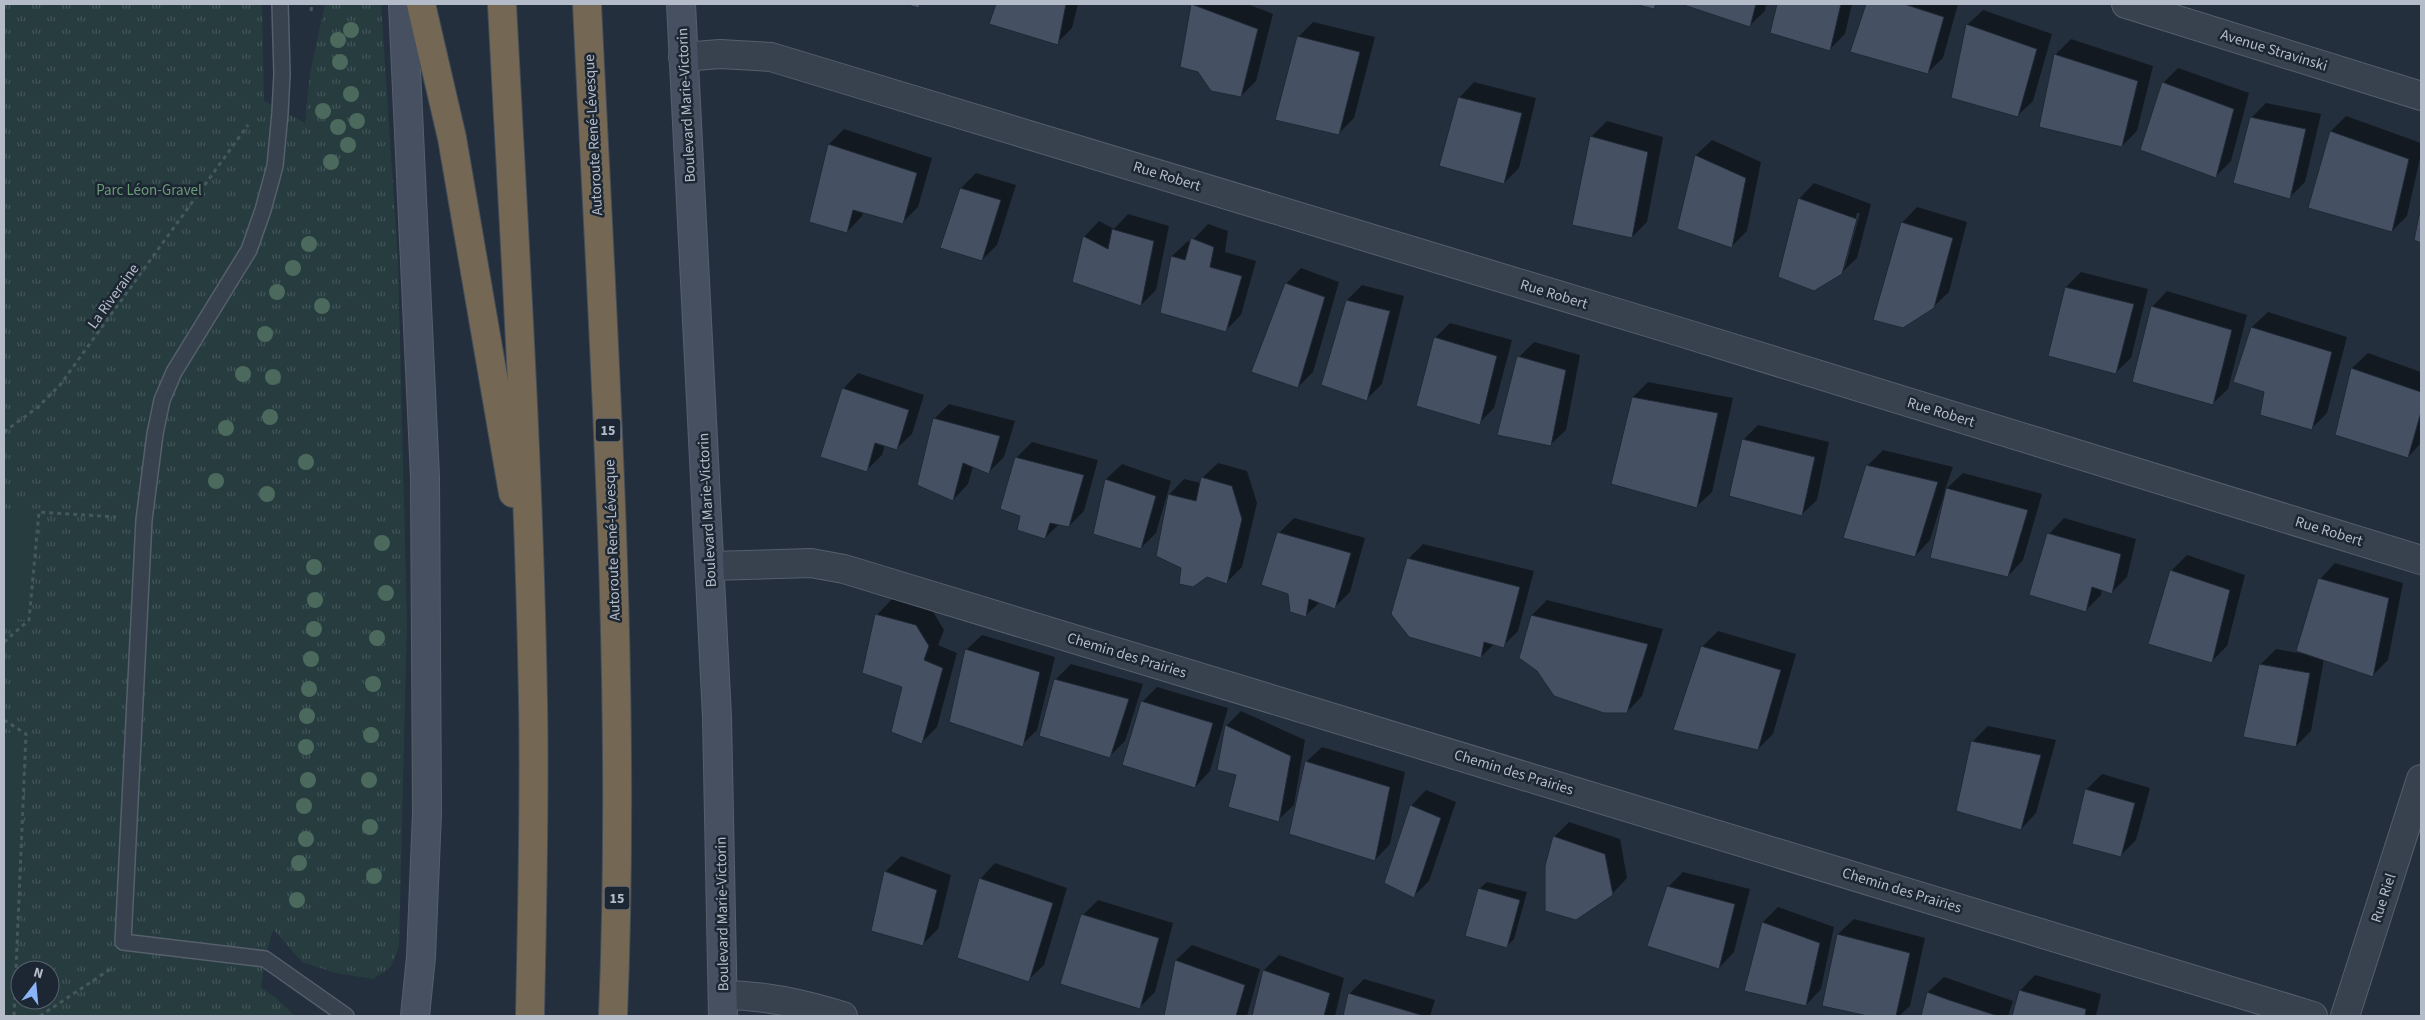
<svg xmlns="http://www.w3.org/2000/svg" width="2425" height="1020" font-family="'Source Sans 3',sans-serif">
	<defs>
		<pattern id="grass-tufts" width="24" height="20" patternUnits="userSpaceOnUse" patternTransform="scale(1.25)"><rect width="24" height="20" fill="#263c3f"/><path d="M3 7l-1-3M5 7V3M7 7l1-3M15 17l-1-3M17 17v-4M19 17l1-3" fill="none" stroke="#435659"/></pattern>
	</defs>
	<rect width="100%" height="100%" fill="#242f3e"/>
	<path fill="url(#grass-tufts)" fill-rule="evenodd" d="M4,4H262L264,101L305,123L310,73L325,4H381L398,262L407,622L399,947L390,968L373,979L336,973L302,962L273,929L265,959L261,987L276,998L295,1016H4ZM20,970H50V1000H20Z"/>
	<g fill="#263c3f">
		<path d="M4,509L39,512L29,620L4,618Z"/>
		<path d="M4,733L26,734L14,1016H4Z"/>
	</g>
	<g fill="#0007" fill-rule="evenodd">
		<path d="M997,4H1078L1072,28L1057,43L991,23Z"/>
		<path d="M1193,4H1247L1273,14L1256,81L1241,96L1198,71L1181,66Z"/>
		<path d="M1685,4H1766L1765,11L1749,26Z"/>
		<path d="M1778,4H1852L1845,34L1830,49L1772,32Z"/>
		<path d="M1867,4H1958L1943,58L1927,73L1852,51Z"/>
		<path d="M1983,10L2052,34L2033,101L2017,116L1967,25Z"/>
		<path d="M1313,22L1375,37L1354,118L1338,134L1298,37Z"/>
		<path d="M2071,39L2153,66L2137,131L2122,146L2041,126L2056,54Z"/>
		<path d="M2178,68L2249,93L2231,161L2216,176L2163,83Z"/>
		<path d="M1474,82L1536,98L1519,168L1504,183L1459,98Z"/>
		<path d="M2266,103L2321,114L2305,182L2290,197L2251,118Z"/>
		<path d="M2346,116L2421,143V154L2407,216L2392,231L2309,207L2331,131Z"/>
		<path d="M1607,121L1663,137L1647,222L1632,237L1573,224L1592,136Z"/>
		<path d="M844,129L932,158L918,207L902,223L863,212L862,216L847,232L811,221L829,144Z"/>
		<path d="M1712,140L1761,162L1747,231L1732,246L1679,228L1696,155Z"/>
		<path d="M976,173L1016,185L997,245L982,260L961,188Z"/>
		<path d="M1814,183L1871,204L1857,258L1841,273L1799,199ZM1857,213H1860L1845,268H1842Z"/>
		<path d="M1917,207L1967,222L1949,292L1933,307L1902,223Z"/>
		<path d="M1128,214L1169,226L1156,290L1141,305L1084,237L1099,221L1114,229Z"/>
		<path d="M1208,224L1228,231L1225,252L1256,261L1241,315L1225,331L1172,256L1188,241L1191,242Z"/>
		<path d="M1301,268L1339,282L1313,372L1298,387L1286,284Z"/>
		<path d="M2081,272L2148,289L2131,358L2115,373L2066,287Z"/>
		<path d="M1362,285L1404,296L1382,384L1367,399L1347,300Z"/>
		<path d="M2167,291L2247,315L2228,389L2212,404L2152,307Z"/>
		<path d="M2268,312L2347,337L2327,413L2312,428L2265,391L2235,381L2252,327Z"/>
		<path d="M1450,323L1512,340L1494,408L1479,423L1435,338Z"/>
		<path d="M1534,342L1580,355L1566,430L1550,445L1519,357Z"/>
		<path d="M2368,353L2421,372V443L2408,457L2337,434L2352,368Z"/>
		<path d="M858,373L924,395L912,434L896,449L885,445L882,455L866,471L843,389Z"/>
		<path d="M1648,382L1733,398L1712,492L1696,507L1633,397Z"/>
		<path d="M949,404L1015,421L1004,457L988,473L973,466L968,484L953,500L934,419Z"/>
		<path d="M1758,425L1829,442L1817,500L1801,515L1743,440Z"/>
		<path d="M1032,442L1098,460L1084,511L1069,526L1059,524L1045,538L1021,515L1016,458Z"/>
		<path d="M1883,450L1953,467L1945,490L1963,473L2042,494L2023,560L2008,576L1943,498L1930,540L1915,556L1868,465Z"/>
		<path d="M1218,463L1247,471L1257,503L1242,567L1227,582L1182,567L1167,497L1184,479L1201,483L1202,478Z"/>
		<path d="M1122,464L1171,481L1156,533L1141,548L1095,533L1106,479Z"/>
		<path d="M1294,518L1365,538L1350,592L1334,608L1320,602L1306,615L1279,533Z"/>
		<path d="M2064,518L2136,539L2127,577L2112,592L2102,589L2101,595L2086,610L2049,534Z"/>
		<path d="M1423,544L1534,571L1518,631L1503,646L1494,644L1481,657L1408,559Z"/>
		<path d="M2187,555L2245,575L2227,646L2212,661L2150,643L2172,570Z"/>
		<path d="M2335,563L2403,583L2388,660L2373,675L2324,659L2311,731L2296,746L2260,665L2276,649L2304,654L2320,579Z"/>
		<path d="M892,599L932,610L944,630L938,645L957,653L937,727L922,742L877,615Z"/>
		<path d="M1547,600L1663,629L1642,696L1627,712L1537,670L1521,657L1532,615Z"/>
		<path d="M1718,631L1796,654L1773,734L1758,749L1675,729L1703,646Z"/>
		<path d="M982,635L1055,657L1037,730L1022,745L966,650Z"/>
		<path d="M1071,664L1143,684L1125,741L1110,756L1055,680Z"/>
		<path d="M1157,687L1228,708L1210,771L1195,787L1142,702Z"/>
		<path d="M1241,711L1305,740L1294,805L1278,820L1237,774L1226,726Z"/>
		<path d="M1988,726L2056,740L2036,813L2021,829L1973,741Z"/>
		<path d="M1322,747L1405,772L1390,844L1375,860L1306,762Z"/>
		<path d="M2102,774L2150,788L2136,840L2121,855L2074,843L2087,789Z"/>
		<path d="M1426,790L1456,802L1429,881L1414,896L1411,806Z"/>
		<path d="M1569,822L1620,839L1627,878L1612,894L1554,837Z"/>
		<path d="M901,856L951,875L938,929L923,944L873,930L886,871Z"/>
		<path d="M995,863L1067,888L1044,965L1028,980L980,879Z"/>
		<path d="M1683,872L1750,889L1734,952L1719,968L1668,887Z"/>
		<path d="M1487,882L1527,892L1514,939L1507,946L1479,889Z"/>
		<path d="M1098,900L1173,923L1155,992L1139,1008L1083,915Z"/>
		<path d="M1778,907L1834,927L1821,989L1806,1005L1763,922Z"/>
		<path d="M1854,919L1925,938L1910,1006L1899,1016H1874L1824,1005L1838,934Z"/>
		<path d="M1192,945L1260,969L1247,1016H1165L1176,960Z"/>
		<path d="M1279,955L1344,978L1335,1016H1253L1264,970Z"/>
		<path d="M2035,975L2101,994L2096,1016H2013L2020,991Z"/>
		<path d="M1944,977L2013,1001L2008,1016H1922L1928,992Z"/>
		<path d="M1364,979L1435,1000L1430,1016H1344L1349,994Z"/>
	</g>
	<g fill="#455162" stroke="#1f2835">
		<path d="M904,4H920L919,8Z"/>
		<path d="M996,4H1066L1058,45L989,24Z"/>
		<path d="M1191,4L1258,29L1241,97L1211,91L1198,72L1180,67Z"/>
		<path d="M1634,4H1656L1654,9Z"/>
		<path d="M1681,4H1756L1750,27Z"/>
		<path d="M1777,4H1841L1830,51L1770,33Z"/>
		<path d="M1866,4H1904L1944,17L1928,74L1850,52Z"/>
		<path d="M1966,24L2037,49L2018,117L1951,98Z"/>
		<path d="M1297,36L1360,52L1339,135L1275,120Z"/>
		<path d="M2054,54L2138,81L2122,147L2039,127Z"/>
		<path d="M2162,82L2234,109L2216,178L2140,150Z"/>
		<path d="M1458,97L1522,113L1504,184L1439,166Z"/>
		<path d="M2250,117L2306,129L2290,199L2233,183Z"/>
		<path d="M2330,131L2409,159L2392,232L2308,208Z"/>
		<path d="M1590,136L1648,152L1632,238L1572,225Z"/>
		<path d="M828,144L917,173L903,224L853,210L847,233L809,222Z"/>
		<path d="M1695,155L1746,178L1732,248L1677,229Z"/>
		<path d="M960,188L1001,200L982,261L940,248Z"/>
		<path d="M1798,198L1857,219L1842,274L1814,291L1778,277Z"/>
		<path d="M2421,206V243L2414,240Z"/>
		<path d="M1901,222L1953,238L1934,308L1903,328L1873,320Z"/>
		<path d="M1112,229L1154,241L1141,306L1072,282L1083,236L1108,249Z"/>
		<path d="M1191,238L1214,247L1210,267L1242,276L1226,332L1160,313L1171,256L1185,260Z"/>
		<path d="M1285,283L1325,297L1298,388L1251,372Z"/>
		<path d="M2065,287L2134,304L2116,374L2048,356Z"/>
		<path d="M1346,300L1390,311L1367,401L1321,385Z"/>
		<path d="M2151,306L2232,330L2213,405L2132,382Z"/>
		<path d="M2251,327L2332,352L2312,430L2260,415L2264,392L2233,382Z"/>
		<path d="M1434,337L1497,356L1480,425L1416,406Z"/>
		<path d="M1517,356L1566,370L1551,446L1497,435Z"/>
		<path d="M2351,368L2421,392V412L2408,458L2335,435Z"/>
		<path d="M842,388L909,410L897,450L875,443L867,472L820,457Z"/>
		<path d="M1632,397L1718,413L1697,508L1611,484Z"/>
		<path d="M933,418L1000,436L989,474L963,463L953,501L917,485Z"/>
		<path d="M1742,439L1815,457L1802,516L1729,496Z"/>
		<path d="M1015,457L1084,475L1069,527L1050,523L1045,539L1017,530L1020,516L1000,509Z"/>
		<path d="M1866,465L1938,482L1915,557L1843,538Z"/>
		<path d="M1201,477L1232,486L1242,519L1227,584L1207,577L1193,587L1179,584L1181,568L1156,556L1168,494L1196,501Z"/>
		<path d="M1105,479L1156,496L1141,549L1093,534Z"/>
		<path d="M1946,488L2028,510L2008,577L1930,558Z"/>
		<path d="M1277,532L1351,553L1335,609L1309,599L1306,617L1290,612L1288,594L1261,585Z"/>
		<path d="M2047,533L2121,554L2112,594L2092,587L2086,612L2029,595Z"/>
		<path d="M1407,558L1520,587L1504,648L1484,642L1481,658L1409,637L1391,614Z"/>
		<path d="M2170,570L2230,590L2212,663L2148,644Z"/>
		<path d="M2318,578L2389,598L2373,677L2296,651Z"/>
		<path d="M875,614L916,625L929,646L924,660L943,668L922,744L891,732L902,687L862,673Z"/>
		<path d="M1531,615L1648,644L1627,713H1604L1554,696L1537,671L1519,658Z"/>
		<path d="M1701,646L1781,670L1758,750L1673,730Z"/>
		<path d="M965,649L1040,672L1023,747L949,722Z"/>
		<path d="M2259,664L2310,673L2296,747L2243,737Z"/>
		<path d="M1054,679L1129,699L1110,758L1039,736Z"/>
		<path d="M1141,701L1213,723L1195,788L1122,765Z"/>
		<path d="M1225,725L1291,756L1279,822L1228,807L1236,775L1217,770Z"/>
		<path d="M1971,741L2041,755L2021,830L1956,811Z"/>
		<path d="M1305,761L1390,787L1375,861L1289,834Z"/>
		<path d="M2085,789L2135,803L2121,857L2072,844Z"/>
		<path d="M1410,805L1441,818L1414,898L1384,883Z"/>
		<path d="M1553,836L1605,854L1613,895L1576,920L1545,911V866Z"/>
		<path d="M884,871L937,890L923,946L871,931Z"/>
		<path d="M979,878L1053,903L1029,982L957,958Z"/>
		<path d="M1667,886L1735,904L1719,969L1647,946Z"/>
		<path d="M1478,888L1520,900L1507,948L1465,936Z"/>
		<path d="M1081,914L1159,938L1140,1009L1060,984Z"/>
		<path d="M1762,922L1820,943L1806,1006L1744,991Z"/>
		<path d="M1837,934L1910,953L1896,1016H1868L1822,1006Z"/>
		<path d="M1175,960L1245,985L1236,1016H1164Z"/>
		<path d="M1263,970L1330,993L1324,1016H1252Z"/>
		<path d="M2019,990L2086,1009L2085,1016H2012Z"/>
		<path d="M1927,992L1949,1000L1998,1016H1921Z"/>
		<path d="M1348,993L1421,1015L1420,1016H1343Z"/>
	</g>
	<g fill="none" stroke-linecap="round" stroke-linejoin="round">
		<g stroke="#565f6c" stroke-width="18">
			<path id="lane" d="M280,4L282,74L280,113L275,166L263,210L249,250L174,372L162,400L155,434L144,520L123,942L265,959L346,1016"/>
		</g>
		<g stroke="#565f6c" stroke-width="30">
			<g id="street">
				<path d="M2126,4L2421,96"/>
				<path d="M683,57L720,54L771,57L1677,331L2421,560"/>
				<path d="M710,566L811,563L844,569L2313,1016"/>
				<path d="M723,995C765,995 803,1004 843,1016"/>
				<path d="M2345,1016L2421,779"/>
			</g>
		</g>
		<g stroke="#565f6c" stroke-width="30">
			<g id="secondary">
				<path d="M403,4L425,477L427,813L421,957L415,1016"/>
				<path d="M681,4L717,717L723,1016"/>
			</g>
		</g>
		<g stroke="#434c59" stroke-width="30">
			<g id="highway">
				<path d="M421,4L452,138L513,493"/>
				<path d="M502,4C514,236 529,468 533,701C535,806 532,911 530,1016"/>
				<path d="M587,4C603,341 627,679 613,1016"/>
			</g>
		</g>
		<g stroke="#44595c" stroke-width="3" stroke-dasharray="4 4" stroke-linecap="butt">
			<path d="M311,11L312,4"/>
			<path d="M4,432L38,407L60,385L248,125"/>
			<path d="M4,642L29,620L39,512L116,517"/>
			<path d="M4,720L26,734L14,1016"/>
			<path d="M40,1016L112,968"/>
		</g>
		<use href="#lane" stroke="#38414e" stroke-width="15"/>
		<use href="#street" stroke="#38414e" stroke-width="28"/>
		<use href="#secondary" stroke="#465061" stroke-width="28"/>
		<use href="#highway" stroke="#746855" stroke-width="28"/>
	</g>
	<g fill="#4b6a5d">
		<circle cx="351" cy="30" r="8"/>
		<circle cx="338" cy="40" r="8"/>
		<circle cx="340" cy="62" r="8"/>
		<circle cx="351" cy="94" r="8"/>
		<circle cx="323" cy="111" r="8"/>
		<circle cx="357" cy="121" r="8"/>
		<circle cx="338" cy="127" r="8"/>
		<circle cx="348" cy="145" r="8"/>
		<circle cx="331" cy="162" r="8"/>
		<circle cx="309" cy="244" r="8"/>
		<circle cx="293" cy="268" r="8"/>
		<circle cx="277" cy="292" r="8"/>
		<circle cx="322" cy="306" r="8"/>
		<circle cx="265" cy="334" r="8"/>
		<circle cx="243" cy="374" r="8"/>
		<circle cx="273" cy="377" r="8"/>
		<circle cx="270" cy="417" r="8"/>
		<circle cx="226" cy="428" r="8"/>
		<circle cx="306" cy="462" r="8"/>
		<circle cx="216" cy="481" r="8"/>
		<circle cx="267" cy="494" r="8"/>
		<circle cx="382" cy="543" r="8"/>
		<circle cx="314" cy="567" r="8"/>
		<circle cx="386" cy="593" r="8"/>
		<circle cx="315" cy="600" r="8"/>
		<circle cx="314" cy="629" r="8"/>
		<circle cx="377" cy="638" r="8"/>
		<circle cx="311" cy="659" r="8"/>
		<circle cx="373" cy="684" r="8"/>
		<circle cx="309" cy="689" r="8"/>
		<circle cx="307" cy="716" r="8"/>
		<circle cx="371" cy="735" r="8"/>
		<circle cx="306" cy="747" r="8"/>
		<circle cx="308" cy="780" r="8"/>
		<circle cx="369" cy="780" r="8"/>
		<circle cx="304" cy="806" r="8"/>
		<circle cx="370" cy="827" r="8"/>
		<circle cx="306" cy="839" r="8"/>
		<circle cx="299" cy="863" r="8"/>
		<circle cx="374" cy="876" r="8"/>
		<circle cx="297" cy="900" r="8"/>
	</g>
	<g text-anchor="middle" stroke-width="5" stroke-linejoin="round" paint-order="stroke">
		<g fill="#1d2633" stroke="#878f9c" stroke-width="1">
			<rect x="595.5" y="418.5" width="25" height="23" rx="4"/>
			<rect x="604.5" y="886.5" width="25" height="23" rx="4"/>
		</g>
		<g font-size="14" font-weight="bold" fill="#b4bcc9">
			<text x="608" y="435">15</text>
			<text x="617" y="903">15</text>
		</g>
		<g font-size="15" fill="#b4bcc9" stroke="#1d2633">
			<text transform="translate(2274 50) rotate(17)" y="5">Avenue Stravinski</text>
			<text transform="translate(686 105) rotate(-93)" y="5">Boulevard Marie-Victorin</text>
			<text transform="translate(593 135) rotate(-93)" y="5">Autoroute René-Lévesque</text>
			<text transform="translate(1167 176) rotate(17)" y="5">Rue Robert</text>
			<text transform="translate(1554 294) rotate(17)" y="5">Rue Robert</text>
			<text transform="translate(113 296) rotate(-54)" y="5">La Riveraine</text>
			<text transform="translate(1941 412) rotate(17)" y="5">Rue Robert</text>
			<text transform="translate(707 510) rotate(-93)" y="5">Boulevard Marie-Victorin</text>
			<text transform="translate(2329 531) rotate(17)" y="5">Rue Robert</text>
			<text transform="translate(612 540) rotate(-92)" y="5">Autoroute René-Lévesque</text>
			<text transform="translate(1127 655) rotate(17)" y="5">Chemin des Prairies</text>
			<text transform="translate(1514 772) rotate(17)" y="5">Chemin des Prairies</text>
			<text transform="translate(1902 890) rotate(17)" y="5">Chemin des Prairies</text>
			<text transform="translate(2383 898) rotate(-72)" y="5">Rue Riel</text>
			<text transform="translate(722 914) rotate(-91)" y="5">Boulevard Marie-Victorin</text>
		</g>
		<g font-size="15" fill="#6b9a76" stroke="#1d2633">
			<text x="149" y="195">Parc Léon-Gravel</text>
		</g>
	</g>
	<rect width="2425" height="1020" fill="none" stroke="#b4bcc9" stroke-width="10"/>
	<g transform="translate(35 985) rotate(16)"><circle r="24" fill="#1d2633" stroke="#59626f"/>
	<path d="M0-4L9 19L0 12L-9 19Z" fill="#8ab4f8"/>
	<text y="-8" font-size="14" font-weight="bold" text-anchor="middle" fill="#b4bcc9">N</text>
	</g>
</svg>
